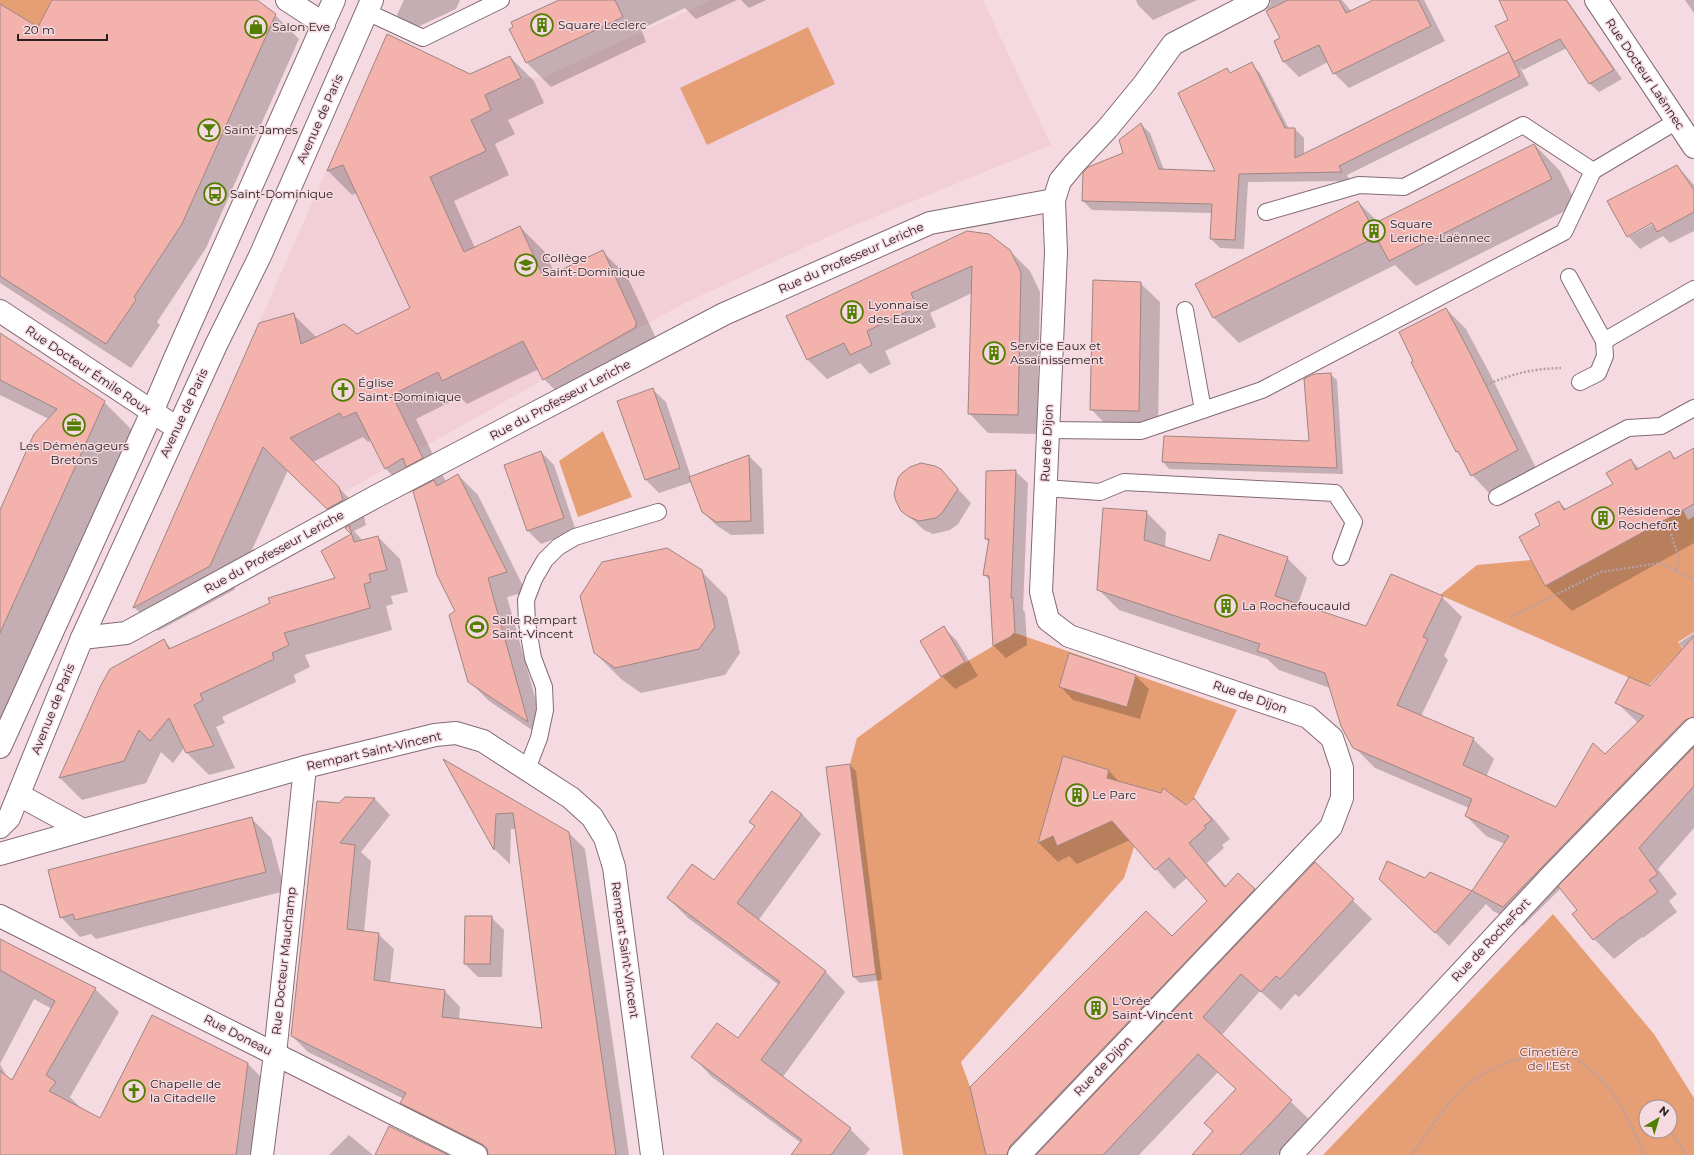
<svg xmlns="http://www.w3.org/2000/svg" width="1694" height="1155" font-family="Montserrat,sans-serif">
	<rect width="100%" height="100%" fill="#f5dae1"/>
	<path fill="#f2ced8" d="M711,0H983L1051,145L847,228L687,302L543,380L344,492L294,442L244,367L259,323L387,34L465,72L472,73L510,56L521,78L544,77Z"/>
	<g fill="#e69f74" fill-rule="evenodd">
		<path d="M0,0H61L51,1L49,6L55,10L43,30L0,4Z"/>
		<path d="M808,27L835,84L707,145L680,88Z"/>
		<path d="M603,431L632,497L578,517L559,461Z"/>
		<path d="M1683,510L1688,520L1694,516V632L1678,642L1683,649L1648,686L1440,595L1477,565L1531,560L1546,586Z"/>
		<path d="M1015,633L1237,710L1194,798L1163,821L1134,847L1124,878L961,1062L970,1087L986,1155H903L876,974L850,764L857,738L941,677Z"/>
		<path d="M1553,914L1654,1034L1694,1098V1155H1323ZM1646,1107H1670V1131H1646Z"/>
	</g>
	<g fill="#0003" fill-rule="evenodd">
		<path d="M53,0H255L275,15L299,39L206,248L157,322L160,325L131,368L0,283V5L39,28Z"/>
		<path d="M404,0H460L456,9L413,29L409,27L397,15Z"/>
		<path d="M561,0H737L696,19L685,8L641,29L646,42L551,87L526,62Z"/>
		<path d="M741,0H766L749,8Z"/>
		<path d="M1136,0H1197L1153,20L1138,5Z"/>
		<path d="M1268,0H1342L1352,12L1375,0H1424L1445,41L1349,88L1334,73L1328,62L1299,77L1284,62L1275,42L1281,38L1267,9L1271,3Z"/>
		<path d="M1500,0H1567L1622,79L1599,92L1590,84L1567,48L1523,70L1520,67L1529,85L1347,175L1350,181L1248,182L1244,249L1220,248L1211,239L1213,213L1092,210L1083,201L1124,154L1141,124L1150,133L1164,170L1217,172L1227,69L1231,74L1251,64L1260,73L1289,129H1295L1304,138V155L1510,52V20Z"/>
		<path d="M1685,0H1694V13Z"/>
		<path d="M388,36L470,75L510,57L534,81L544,103L508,120L515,134L495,144L509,175L454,201L475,248L520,227L544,251L555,274L603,252L627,276L661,349L568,403L544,379L539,369L467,404L460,397L416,419L446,482L458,475L478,495L526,592L507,597L547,740L489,701L469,681L456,611L438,575L414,490L410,493L386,469L371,440L368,442L363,437L313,462L363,512L366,525L354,531L363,541L378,537L400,559L408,592L391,596L393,604L386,606L392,630L305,655L310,667L294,675L296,682L222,717L225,723L216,727L235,768L209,775L186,752L184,748L173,763L161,752L146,783L82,800L60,778L109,670L163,640L172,649L337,579L322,552L353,534L288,470L234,590L158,631L134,607L260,324L293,314L317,338L357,335L411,308L357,193L352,195L328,171Z"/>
		<path d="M1535,145L1560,171L1577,205L1416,286L1395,265L1239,343L1214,318L1196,284L1358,202L1379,223Z"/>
		<path d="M1677,166L1694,185V231L1670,243L1663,236L1640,249L1628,236ZM1656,220L1657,222L1630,236V234Z"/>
		<path d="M968,232L1010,251L1030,271L1040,292L1037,434L988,433L969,413L972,293L930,313L936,327L885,351L891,364L870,374L860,363L827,379L808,360Z"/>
		<path d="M1140,283L1160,302L1158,430L1110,429L1091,409Z"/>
		<path d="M1446,309L1466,329L1490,374L1537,470L1491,495L1472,475L1462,457L1457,452L1413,362Z"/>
		<path d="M0,335L104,402L136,434L0,736V513L49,419L0,395Z"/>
		<path d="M1330,374L1337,380L1343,474L1169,469L1163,462L1165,437L1310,442Z"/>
		<path d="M652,389L666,402L691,477L749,456L762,469L764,534L731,535L716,525L702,511L692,482L659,493L646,480L618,401Z"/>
		<path d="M1694,450V543L1572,611L1546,586L1520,537L1542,525L1559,502L1567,510L1614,484L1631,460L1640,469L1670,453L1676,459Z"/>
		<path d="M541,452L554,465L576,531L541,544L528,531Z"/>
		<path d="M916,465L940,470L971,503L958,524L950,530L933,534L924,530L902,510L897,501L895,488L899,478L907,469Z"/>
		<path d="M1015,471L1028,483L1023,610L1025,612L1027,645L1006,658L994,646L990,581L984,574L989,542L986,539Z"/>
		<path d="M1146,512L1166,532L1165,548L1211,562L1287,558L1307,578L1298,604L1366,627L1442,597L1462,617L1444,656L1448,660L1421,716L1473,739L1494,759L1486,777L1557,808L1638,723L1616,702L1651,688L1684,649L1679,643L1694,633V828L1658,869L1677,894L1669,901L1677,912L1643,938L1642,937L1614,959L1594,939L1573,914L1578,910L1561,888L1523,926L1493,911L1486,904L1449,946L1394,892L1425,879L1430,873L1472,893L1505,844L1486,836L1466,816L1469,808L1375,768L1354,747L1330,688L1279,670L1267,659L1119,610L1098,589Z"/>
		<path d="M701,571L727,597L740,653L725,675L641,693L621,679L595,653Z"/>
		<path d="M944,628L957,641L978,676L955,689L942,676Z"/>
		<path d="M1136,676L1149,689L1140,719L1073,700L1060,686Z"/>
		<path d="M1064,758L1109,771L1120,783L1186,806L1194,800L1213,818L1230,839L1222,845L1224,848L1207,863L1226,886L1238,874L1273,908L1315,864L1372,919L1299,997L1295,994L1281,1010L1260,991L1221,1036L1310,1120L1277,1155H1201L1237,1090L1218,1072L1139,1155H987L1172,937L1208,901L1188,877L1174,889L1130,840L1077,864L1069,856L1058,862L1039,843Z"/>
		<path d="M445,762L569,833L585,849L629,1155H513L482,1138L480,1144L476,1148L417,1119L402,1103L404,1099L308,1052L292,1036L340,804L346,798L375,799L390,815L361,852L371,861L364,932L378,934L394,949L390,983L445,991L460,1007L459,1020L543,1029L516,829H511L510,864L495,850Z"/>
		<path d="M850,765L856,771L882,980L860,983L854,977Z"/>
		<path d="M802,814L821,834L758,921L826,972L845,992L782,1078L850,1129L870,1149L865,1155H792L801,1143L712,1077L693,1057L738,1040L779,985L688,918L668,898L714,882Z"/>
		<path d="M252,819L271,838L285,891L96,939L91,934L80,937L61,917Z"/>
		<path d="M491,917L504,930L502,977H478L465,964Z"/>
		<path d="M0,940L95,989L119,1012L70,1097L79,1106L78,1107L100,1119L248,1064L271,1087L263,1155H0V1064L5,1073L9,1087L52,1009L34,999L0,1064Z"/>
		<path d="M349,1135L373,1155H329Z"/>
	</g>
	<g fill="#f3b3ac" stroke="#9e8582">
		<path d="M52,0H257L276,14L182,224L134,297L136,300L106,344L0,276V4L38,27Z"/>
		<path d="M559,0H615L623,17L526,63L509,29L513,27L511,22Z"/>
		<path d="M1288,0H1339L1346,13L1373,0H1418L1431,26L1333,74L1319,45L1283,62L1274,41L1280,38L1266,11Z"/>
		<path d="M1499,0H1566L1614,70L1589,84L1560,39L1514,62L1495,26L1508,20Z"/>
		<path d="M387,34L470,74L510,56L521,78L485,95L491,110L471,120L486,151L430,177L464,252L520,226L544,278L603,250L637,324L635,325L636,327L543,380L523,341L442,381L438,372L392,395L423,458L406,467L403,458L385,469L356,412L343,418L340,413L290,438L339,487L343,500L327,509L263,447L210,566L133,608L259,323L294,313L301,344L344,324L357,334L410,308L343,165L327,171Z"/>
		<path d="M1509,52L1520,76L1339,166L1342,172L1239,174L1235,240L1210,239L1212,204L1082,201L1083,173L1088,167L1123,153L1119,140L1141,123L1159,169L1215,171L1178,93L1227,68L1230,73L1252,62L1285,128H1295V158Z"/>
		<path d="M1534,144L1552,179L1389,261L1376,237L1213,318L1195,284L1358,201L1371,225Z"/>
		<path d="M1677,165L1694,190V212L1657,232L1652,223L1627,237L1607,201Z"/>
		<path d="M967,231L989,234L1010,250L1021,272L1018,415L968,414L972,266L911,293L917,307L867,331L872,345L850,355L844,343L807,360L786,316Z"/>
		<path d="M1093,280L1141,282L1139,411L1090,410Z"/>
		<path d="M1446,308L1470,353L1518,450L1471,476L1458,451L1456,452L1411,362L1413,361L1399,332Z"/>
		<path d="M0,333L105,401L0,633V510L34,434L57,409L0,380Z"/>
		<path d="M1331,373L1337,468L1162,462L1164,436L1309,441L1304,379L1314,374Z"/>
		<path d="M653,388L680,468L645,480L617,401Z"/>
		<path d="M1694,448V504L1545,586L1519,537L1540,525L1535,514L1559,501L1564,510L1613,484L1606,473L1631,459L1636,470L1670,451L1674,459Z"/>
		<path d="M541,451L564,518L527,531L504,465Z"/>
		<path d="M749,455L751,521L716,522L702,512L689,477Z"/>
		<path d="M921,463L935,466L941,469L958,489L942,513L936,518L919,521L909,517L901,511L896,501L894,494L898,478L902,473L910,467Z"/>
		<path d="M1016,470L1011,598H1013L1015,632L1010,637L993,646L989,576L983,575L989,539H985L986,471Z"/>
		<path d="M458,474L507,572L488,578L528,722L468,682L449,615L455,611L437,575L413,491L434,480L437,486Z"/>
		<path d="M1103,508L1147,511L1144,540L1210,561L1219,534L1288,557L1275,596L1366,626L1391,574L1443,596L1423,637L1428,639L1397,705L1474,738L1463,765L1556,807L1593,743L1605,754L1644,716L1615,703L1629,677L1650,686L1694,636V717L1685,720L1503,907L1472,891L1509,836L1465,816L1472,799L1353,748L1341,726L1325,673L1257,651L1260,644L1097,590Z"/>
		<path d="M349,525L354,542L378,536L387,570L369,574L371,582L364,584L370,608L284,633L289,645L272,653L274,659L200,694L203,700L194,705L214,746L186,753L169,718L150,741L139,730L124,761L59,778L101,685L110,669L164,639L169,649L270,603L268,598L335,578L321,551L351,534L345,528Z"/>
		<path d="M667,548L702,570L715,627L699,649L615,668L594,653L580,596L602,562Z"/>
		<path d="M944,626L965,662L941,677L920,641Z"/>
		<path d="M1069,653L1136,675L1127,707L1059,687Z"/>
		<path d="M1694,747V786L1639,848L1658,874L1649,880L1658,892L1622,918V917L1593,940L1572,914L1577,910L1558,886Z"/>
		<path d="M1063,756L1109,770L1107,778L1161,793L1163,788L1186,805L1194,798L1212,820L1204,826L1206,828L1189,843L1225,887L1238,873L1255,889L1010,1146L1007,1155H986L970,1087L1146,911L1172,936L1207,901L1169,858L1155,870L1112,821L1057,846L1053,836L1038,843Z"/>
		<path d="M443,759L569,832L616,1155H488L487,1148L482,1144L400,1103L406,1093L291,1036L317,801L339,803L345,797L375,798L340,843L355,845L347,929L379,933L374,980L445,990L442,1017L542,1028L513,813L496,814L494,850Z"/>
		<path d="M850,764L876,974L853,977L826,767Z"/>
		<path d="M772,791L802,814L737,903L826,971L761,1060L851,1128L831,1155H791L802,1140L691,1057L717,1023L738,1038L780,982L667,898L692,864L714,880L755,826L749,822Z"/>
		<path d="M252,817L266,872L75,920L73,914L60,918L48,870Z"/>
		<path d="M1387,861L1425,878L1430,872L1472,891L1435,933L1379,879Z"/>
		<path d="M1315,862L1354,899L1280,979L1276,976L1261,992L1241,974L1203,1017L1292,1100L1272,1122L1240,1155H1192L1213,1131L1204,1123L1236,1089L1198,1054L1103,1155H1036Z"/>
		<path d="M465,916H492L490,964H464Z"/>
		<path d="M0,939L96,988L46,1075L56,1082L49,1091L100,1118L152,1015L248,1063L236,1155H0V1071L12,1080L55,1001L0,970Z"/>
		<path d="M389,1126L448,1155H375Z"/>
	</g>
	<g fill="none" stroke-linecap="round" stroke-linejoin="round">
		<g stroke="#836b71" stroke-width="18">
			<g id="lane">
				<path d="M367,12L423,38L501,0"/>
				<path d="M1266,212L1359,185L1404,187L1523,125L1593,171L1677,121"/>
				<path d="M1569,277L1604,341L1694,289"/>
				<path d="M1185,310L1203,410"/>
				<path d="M1580,382L1598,373L1605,356L1604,341"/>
				<path d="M1048,430L1141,431L1262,390L1564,232L1593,171"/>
				<path d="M1045,488L1100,492L1124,482L1335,493L1354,522L1341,557"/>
				<path d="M1497,497L1628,428L1661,426L1694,408"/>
				<path d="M527,769L539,738L545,710L544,687L533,658L527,623L526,600L534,579L545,560L558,547L575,537L658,512"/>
			</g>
		</g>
		<g stroke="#836b71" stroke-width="24">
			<g id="street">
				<path d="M287,0L324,24"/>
				<path d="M1596,0L1694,147"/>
				<path d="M0,311L177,428"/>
				<path d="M82,638L126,633L375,497L724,314L930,223L1054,200"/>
				<path d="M19,795L83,830"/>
				<path d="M0,854L305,767L435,735L456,733L483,741L571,798L592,817L605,838L614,867L652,1155"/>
				<path d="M0,916L476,1155"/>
				<path d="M262,1155L275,1054L305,767"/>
				<path d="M1019,1155L1331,827L1342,798V768L1332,738L1308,717L1069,636L1048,620L1041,592L1056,252L1054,200L1060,181L1074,164L1107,129L1144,84L1173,44L1258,0"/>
				<path d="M1291,1155L1552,875L1694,729"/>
			</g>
		</g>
		<g stroke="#836b71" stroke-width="24">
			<g id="secondary">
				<path d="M0,747L152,412L175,358L334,0"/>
				<path d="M0,827L9,818L82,638L216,345L260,256L372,0"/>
			</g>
		</g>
		<g stroke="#b6a0a6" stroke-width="2.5" stroke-dasharray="2 2" stroke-linecap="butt">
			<path d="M1486,385C1515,373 1531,369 1561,368"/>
			<path d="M1671,534L1679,559L1676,571"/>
			<path d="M1511,617L1601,572L1660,563L1694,580"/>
			<path d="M1659,1101L1661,1107"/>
			<path d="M1670,1131L1687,1155"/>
			<path d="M1412,1155C1444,1107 1466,1071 1526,1057C1544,1053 1563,1053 1580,1061C1583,1063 1586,1066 1589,1068C1617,1091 1631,1123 1644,1155"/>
		</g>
		<use href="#lane" stroke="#fff" stroke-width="16"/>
		<use href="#street" stroke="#fff" stroke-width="22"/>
		<use href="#secondary" stroke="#fff" stroke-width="22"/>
	</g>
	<defs>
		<g id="building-ring" transform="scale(1.15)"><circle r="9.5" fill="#f5dae1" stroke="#527e01" stroke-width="1.5"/><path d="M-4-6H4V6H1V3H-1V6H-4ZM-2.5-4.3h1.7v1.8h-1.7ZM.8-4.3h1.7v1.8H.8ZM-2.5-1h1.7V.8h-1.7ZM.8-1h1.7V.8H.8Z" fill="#527e01"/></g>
		<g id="shop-ring" transform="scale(1.15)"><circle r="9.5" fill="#f5dae1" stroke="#527e01" stroke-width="1.5"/><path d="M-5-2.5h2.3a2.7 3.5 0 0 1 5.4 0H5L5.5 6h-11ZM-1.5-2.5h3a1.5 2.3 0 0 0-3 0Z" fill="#527e01"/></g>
		<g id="bar-ring" transform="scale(1.15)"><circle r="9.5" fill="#f5dae1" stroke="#527e01" stroke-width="1.5"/><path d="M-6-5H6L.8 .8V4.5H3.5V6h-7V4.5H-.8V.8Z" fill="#527e01"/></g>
		<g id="bus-ring" transform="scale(1.15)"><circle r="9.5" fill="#f5dae1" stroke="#527e01" stroke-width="1.5"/><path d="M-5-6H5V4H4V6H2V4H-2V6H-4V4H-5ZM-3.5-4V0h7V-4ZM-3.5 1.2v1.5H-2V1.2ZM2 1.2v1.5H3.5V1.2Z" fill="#527e01"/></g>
		<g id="school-ring" transform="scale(1.15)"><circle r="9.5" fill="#f5dae1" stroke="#527e01" stroke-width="1.5"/><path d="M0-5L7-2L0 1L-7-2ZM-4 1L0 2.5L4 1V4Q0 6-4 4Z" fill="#527e01"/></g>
		<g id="church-ring" transform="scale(1.15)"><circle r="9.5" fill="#f5dae1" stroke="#527e01" stroke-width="1.5"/><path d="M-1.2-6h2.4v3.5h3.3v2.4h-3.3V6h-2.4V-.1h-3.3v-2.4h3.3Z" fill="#527e01"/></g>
		<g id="office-ring" transform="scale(1.15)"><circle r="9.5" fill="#f5dae1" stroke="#527e01" stroke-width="1.5"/><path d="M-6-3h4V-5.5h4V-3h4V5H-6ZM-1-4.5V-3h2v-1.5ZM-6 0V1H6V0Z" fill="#527e01"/></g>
		<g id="stadium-ring" transform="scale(1.15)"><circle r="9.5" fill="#f5dae1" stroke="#527e01" stroke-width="1.5"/><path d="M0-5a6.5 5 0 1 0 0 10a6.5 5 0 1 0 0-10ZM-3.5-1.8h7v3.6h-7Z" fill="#527e01"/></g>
	</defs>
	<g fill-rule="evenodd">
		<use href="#building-ring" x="542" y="25"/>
		<use href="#shop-ring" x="256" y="27"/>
		<use href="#bar-ring" x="209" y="130"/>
		<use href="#bus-ring" x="215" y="194"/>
		<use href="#building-ring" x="1374" y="231"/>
		<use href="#school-ring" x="526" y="265"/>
		<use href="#building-ring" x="852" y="312"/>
		<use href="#building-ring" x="994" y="353"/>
		<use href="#church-ring" x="343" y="390"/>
		<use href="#office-ring" x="74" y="425"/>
		<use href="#building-ring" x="1603" y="518"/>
		<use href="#building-ring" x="1226" y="606"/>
		<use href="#stadium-ring" x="477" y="627"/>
		<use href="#building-ring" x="1077" y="795"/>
		<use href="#building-ring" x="1096" y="1008"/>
		<use href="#church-ring" x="134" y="1091"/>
	</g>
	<g text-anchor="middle" stroke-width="3" stroke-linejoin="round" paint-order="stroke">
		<g font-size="12" fill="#2a2022" stroke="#f5dae1" text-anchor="start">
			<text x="558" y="29">Square Leclerc</text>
			<text x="272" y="31">Salon Eve</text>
			<text x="224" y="134">Saint-James</text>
			<text x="230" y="198">Saint-Dominique</text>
			<text x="1390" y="228">Square<tspan x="1390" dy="14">Leriche-Laënnec</tspan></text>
			<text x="542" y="262">Collège<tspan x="542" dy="14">Saint-Dominique</tspan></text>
			<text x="868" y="309">Lyonnaise<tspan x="868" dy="14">des Eaux</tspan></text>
			<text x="1010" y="350">Service Eaux et<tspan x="1010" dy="14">Assainissement</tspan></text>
			<text x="358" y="387">Église<tspan x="358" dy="14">Saint-Dominique</tspan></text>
			<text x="74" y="450" text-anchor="middle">Les Déménageurs<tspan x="74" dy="14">Bretons</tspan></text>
			<text x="1618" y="515">Résidence<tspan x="1618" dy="14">Rochefort</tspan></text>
			<text x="1242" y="610">La Rochefoucauld</text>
			<text x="492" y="624">Salle Rempart<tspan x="492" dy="14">Saint-Vincent</tspan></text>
			<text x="1092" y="799">Le Parc</text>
			<text x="1112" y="1005">L'Orée<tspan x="1112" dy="14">Saint-Vincent</tspan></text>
			<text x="150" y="1088">Chapelle de<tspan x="150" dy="14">la Citadelle</tspan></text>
		</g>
		<g font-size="12" fill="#2a2022" stroke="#f5dae1">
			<text transform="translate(1645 74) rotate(56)" y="4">Rue Docteur Laënnec</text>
			<text transform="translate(320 119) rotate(-66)" y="4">Avenue de Paris</text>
			<text transform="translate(851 258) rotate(-24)" y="4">Rue du Professeur Leriche</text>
			<text transform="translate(88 370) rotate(34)" y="4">Rue Docteur Émile Roux</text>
			<text transform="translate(560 400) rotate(-28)" y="4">Rue du Professeur Leriche</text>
			<text transform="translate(184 413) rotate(-65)" y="4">Avenue de Paris</text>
			<text transform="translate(1047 443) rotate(-87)" y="4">Rue de Dijon</text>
			<text transform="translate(274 552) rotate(-29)" y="4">Rue du Professeur Leriche</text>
			<text transform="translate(1250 697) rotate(19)" y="4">Rue de Dijon</text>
			<text transform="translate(53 709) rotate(-68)" y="4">Avenue de Paris</text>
			<text transform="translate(374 751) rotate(-13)" y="4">Rempart Saint-Vincent</text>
			<text transform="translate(1491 940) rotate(-47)" y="4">Rue de RocheFort</text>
			<text transform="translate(625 950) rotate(82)" y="4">Rempart Saint-Vincent</text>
			<text transform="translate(284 961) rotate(-84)" y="4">Rue Docteur Mauchamp</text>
			<text transform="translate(238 1035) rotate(27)" y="4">Rue Doneau</text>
			<text transform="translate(1103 1066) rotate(-46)" y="4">Rue de Dijon</text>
		</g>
		<g font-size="12" fill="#7e451e" stroke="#f5dae1">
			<text x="1549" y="1056">Cimetière<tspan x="1549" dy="14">de l'Est</tspan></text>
		</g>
	</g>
	<g transform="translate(1658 1119) rotate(38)"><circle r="19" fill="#f5dae1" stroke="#a49095"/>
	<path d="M0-3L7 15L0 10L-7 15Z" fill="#527e01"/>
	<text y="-6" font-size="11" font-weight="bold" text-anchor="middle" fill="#2a2022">N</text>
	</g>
	<path d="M18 34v6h89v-6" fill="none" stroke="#2a2022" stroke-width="2"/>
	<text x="24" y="34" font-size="12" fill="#2a2022" stroke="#f5dae1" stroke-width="3" paint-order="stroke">20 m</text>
</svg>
